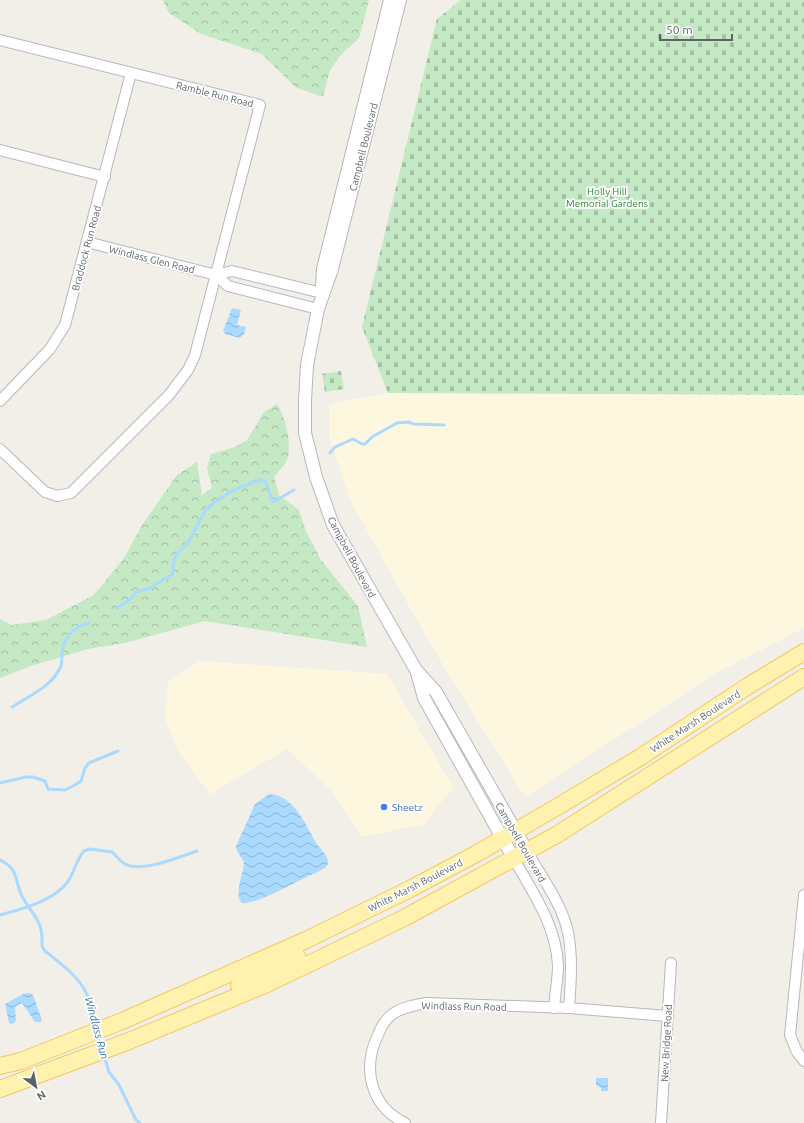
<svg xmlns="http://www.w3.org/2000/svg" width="804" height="1123" font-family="Ubuntu,sans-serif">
	<defs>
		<pattern id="forest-crowns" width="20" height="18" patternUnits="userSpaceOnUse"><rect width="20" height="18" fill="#c5e8c5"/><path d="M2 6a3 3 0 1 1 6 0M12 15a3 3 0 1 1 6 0" fill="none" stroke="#a3c0a4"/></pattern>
		<pattern id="cemetery-stones" width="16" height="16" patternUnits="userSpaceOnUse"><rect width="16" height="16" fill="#c5e8c5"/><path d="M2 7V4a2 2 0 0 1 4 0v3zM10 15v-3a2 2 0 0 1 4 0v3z" fill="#a3c0a4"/></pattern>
		<pattern id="water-waves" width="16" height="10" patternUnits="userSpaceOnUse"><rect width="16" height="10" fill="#aadaff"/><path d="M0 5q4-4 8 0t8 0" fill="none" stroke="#8eb4d2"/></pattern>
	</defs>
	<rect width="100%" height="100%" fill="#f1efe8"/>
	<g fill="#fef7e0">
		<path d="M388,393L804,395V628L722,670L525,797L432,647L351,502L329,437V404Z"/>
		<path d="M200,661L387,674L453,787L424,824L361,837L331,790L287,749L210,794L179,753L165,718L168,682Z"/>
	</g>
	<g fill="url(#forest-crowns)">
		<path d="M163,0H369L359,38L340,56L330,70L323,97L295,87L262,54L201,34L169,13Z"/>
		<path d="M277,404C285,416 294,448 286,462C283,467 278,472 274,477L279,495L299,510L306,531L321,560L358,606L367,647L205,621L125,643L88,649L31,666L0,678V619L12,625L46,620L94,595L124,558L142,525L177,475L197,462L202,495L212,488L207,468L211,454L235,447L247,440L264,412Z"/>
	</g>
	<g fill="url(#cemetery-stones)">
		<path d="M461,0H804V395L388,393L362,327L437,19Z"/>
		<path d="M341,371L344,389L325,392L322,374Z"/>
	</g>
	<g fill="url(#water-waves)">
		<path d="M232,308L241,310L237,325L246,327L244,334L240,338L225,334L223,331Z"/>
		<path d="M269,794C294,795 306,825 316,843C320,848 327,855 328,861C329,867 322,869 318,872C299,879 260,904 242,903C233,894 244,874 244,862L237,851L236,846L255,804Z"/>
		<path d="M30,993L33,995L42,1020L41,1022H35L22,1003L15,1007L16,1021L12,1024L9,1023L5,1004L23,994Z"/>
		<path d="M596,1078H608V1091H601V1088L596,1085Z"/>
	</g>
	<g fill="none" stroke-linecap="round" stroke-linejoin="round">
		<g stroke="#aadaff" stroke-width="3">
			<path d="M330,453L335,447L353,439L362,444H365L372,437L397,423L408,422L414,424L444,425"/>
			<path d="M117,608L132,598L136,592L148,589L173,574V564L176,555L188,543L206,509L212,504L232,491L259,480H263L266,483L273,502L294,490"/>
			<path d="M12,707C29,696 51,687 60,668C63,664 61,658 62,653C63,637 74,627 89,623"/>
			<path d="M0,783L26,777H33L45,781L48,789L65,790L75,785L81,781L85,768L89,763L118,751"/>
			<path d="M0,860C20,869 14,882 23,898C35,919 43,920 42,946L44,950C78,978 87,982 97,1026"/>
			<path d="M0,915C22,909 58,900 70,878C75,869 77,859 84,851L90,849L112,852C117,856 119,861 125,864C142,873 179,857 197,851"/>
			<path d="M104,1055L109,1072L119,1085L136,1120L140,1123"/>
		</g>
		<g stroke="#b5b8bc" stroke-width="12">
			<g id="minor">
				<path d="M0,40L260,105L195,355L188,370L169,395L71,493L57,496L45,492L0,449"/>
				<path d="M0,150L105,177"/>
				<path d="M87,242L216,275L228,286L318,309"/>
				<path d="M216,275L232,271L322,293"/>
				<path d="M0,401L50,349L65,325L131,73"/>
				<path d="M527,851C540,875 560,901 567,928C573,952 571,982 569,1008"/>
				<path d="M514,859C533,893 556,925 558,965C558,979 555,994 554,1008"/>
				<path d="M804,895L790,1035L797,1052L804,1061"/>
				<path d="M405,1123C370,1106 362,1068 378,1035C381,1027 386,1018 394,1013C403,1007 415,1005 426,1003L569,1008L667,1016"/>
				<path d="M661,1123L671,963"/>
			</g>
		</g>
		<g stroke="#b5b8bc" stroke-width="14">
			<g id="tertiary">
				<path d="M400,0L332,269L318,309L307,365L305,400V433L316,477L333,525L416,670L436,692L527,851"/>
				<path d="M322,287L323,269L390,0"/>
				<path d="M417,673L424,698L514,859"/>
			</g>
		</g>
		<g stroke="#f2c960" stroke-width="18">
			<g id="primary">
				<path d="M239,985L297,956"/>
				<path d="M0,1066L21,1061L122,1021L306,940L410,889L476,854L557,807L639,758L748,686L804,652"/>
				<path d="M0,1089L129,1041L267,984L404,918L558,834L804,677"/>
			</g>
		</g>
		<use href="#minor" stroke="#fff" stroke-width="10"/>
		<use href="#tertiary" stroke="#fff" stroke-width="12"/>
		<use href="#primary" stroke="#fff2af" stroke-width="16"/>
	</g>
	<circle fill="#3f7fe0" stroke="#fff" stroke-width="1.5" cx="384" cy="807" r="4"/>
	<g text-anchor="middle" stroke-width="3.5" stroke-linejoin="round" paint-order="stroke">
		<g font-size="10" fill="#5f6368" stroke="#fff">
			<text transform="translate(215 94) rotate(14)" y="4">Ramble Run Road</text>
			<text transform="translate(363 147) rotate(-76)" y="4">Campbell Boulevard</text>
			<text transform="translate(86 248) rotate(-75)" y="4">Braddock Run Road</text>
			<text transform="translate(152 259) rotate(14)" y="4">Windlass Glen Road</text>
			<text transform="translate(352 557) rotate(62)" y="4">Campbell Boulevard</text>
			<text transform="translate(695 721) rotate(-33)" y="4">White Marsh Boulevard</text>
			<text transform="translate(521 842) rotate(60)" y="4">Campbell Boulevard</text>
			<text transform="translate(415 885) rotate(-27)" y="4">White Marsh Boulevard</text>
			<text transform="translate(464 1006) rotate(1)" y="4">Windlass Run Road</text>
			<text transform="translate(666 1043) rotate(-87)" y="4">New Bridge Road</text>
		</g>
		<g font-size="10" fill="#348238" stroke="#fff">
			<text x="607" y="195">Holly Hill<tspan x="607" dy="12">Memorial Gardens</tspan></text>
		</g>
		<g font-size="10" fill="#366cbe" stroke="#fff" text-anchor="start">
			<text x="392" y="811">Sheetz</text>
		</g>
		<g font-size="11" font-style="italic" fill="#4174aa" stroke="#fff">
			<text transform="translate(97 1028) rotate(75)" y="4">Windlass Run</text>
		</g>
	</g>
	<g transform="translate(36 1087) rotate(148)" stroke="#ffffff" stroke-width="3" paint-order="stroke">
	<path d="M0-3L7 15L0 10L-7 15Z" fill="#5f6368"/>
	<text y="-6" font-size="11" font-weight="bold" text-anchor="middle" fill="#5f6368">N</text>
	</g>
	<path d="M660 34v6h72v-6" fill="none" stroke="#5f6368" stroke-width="2"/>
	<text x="666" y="34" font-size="12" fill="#5f6368" stroke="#ffffff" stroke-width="3" paint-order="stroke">50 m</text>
</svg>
